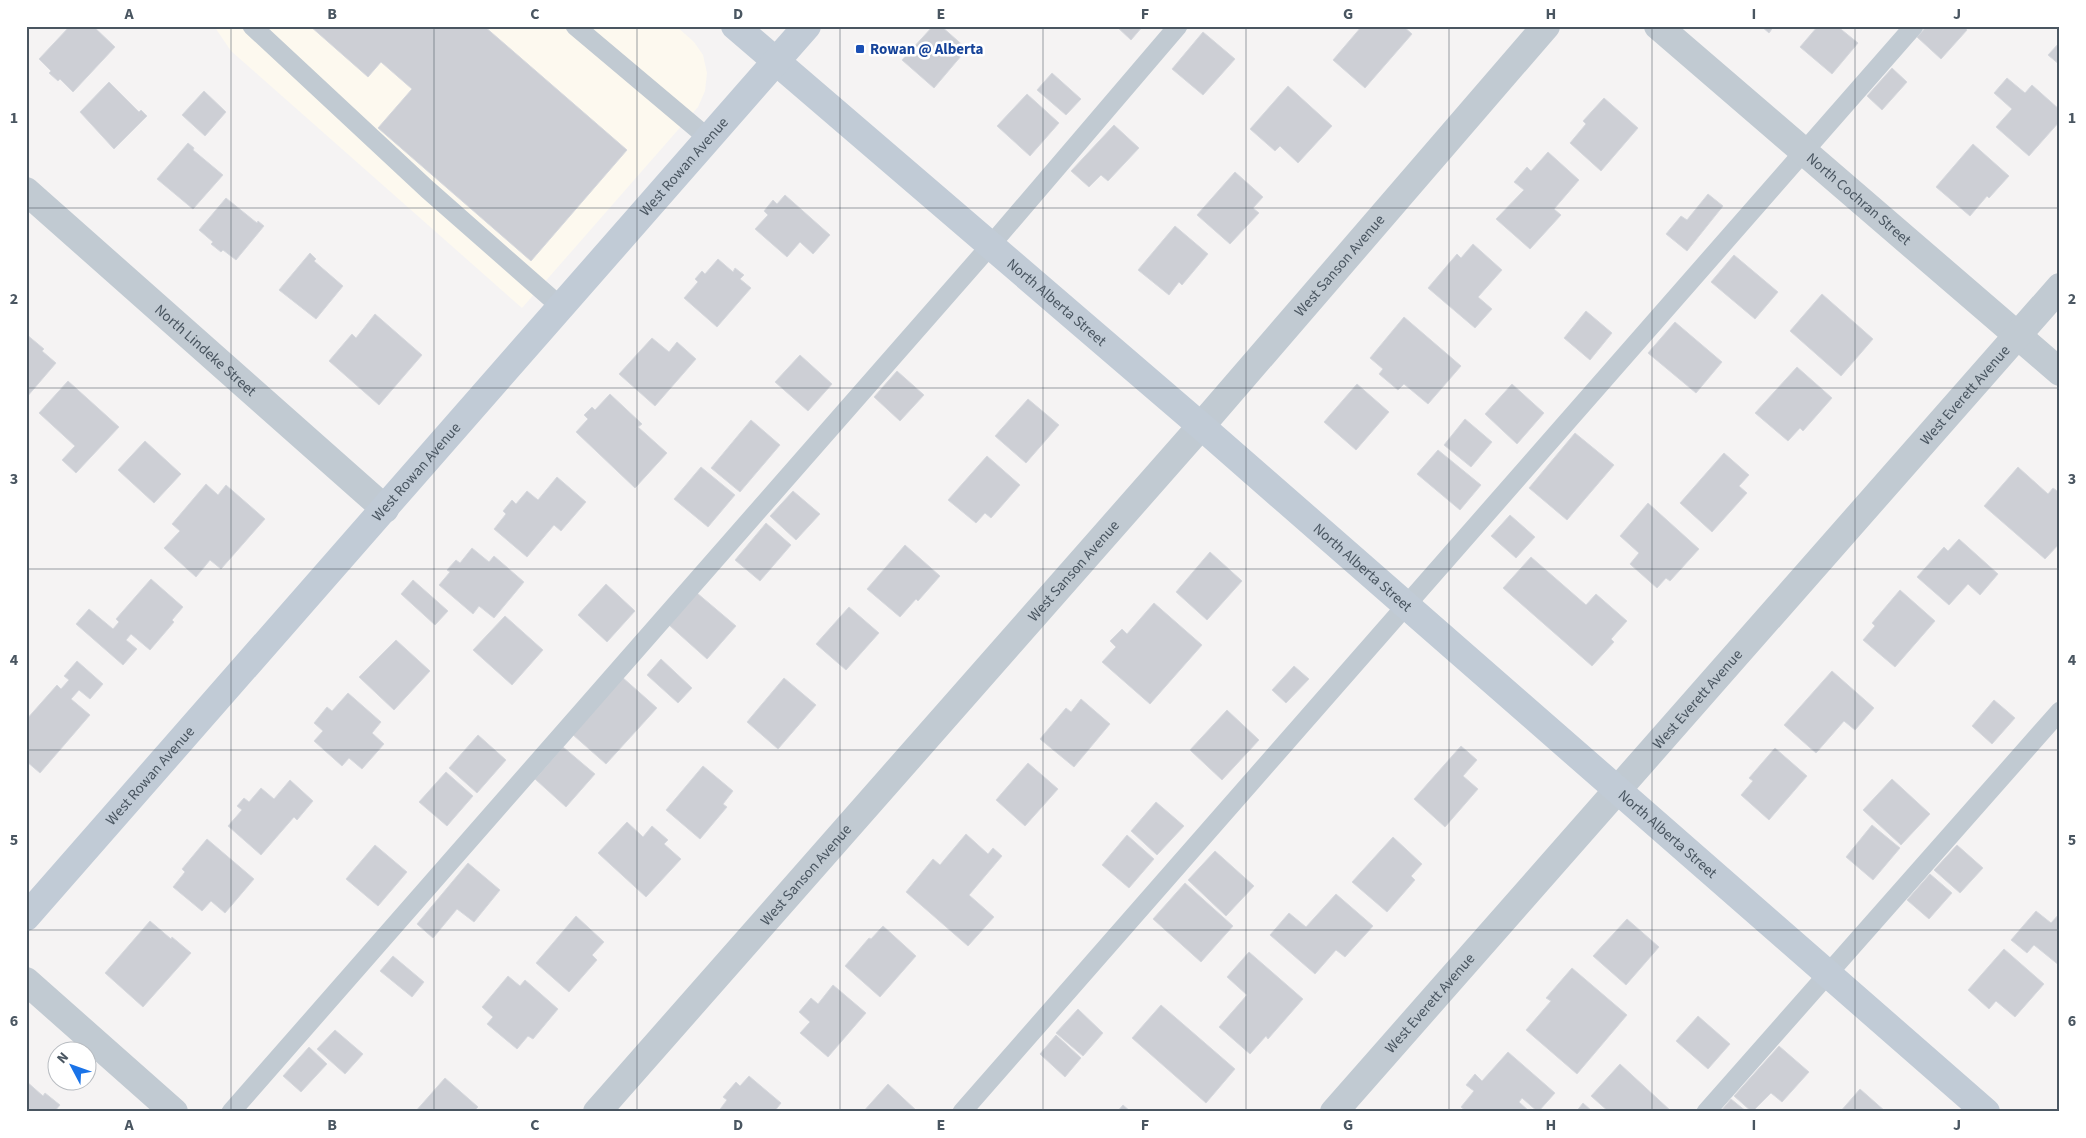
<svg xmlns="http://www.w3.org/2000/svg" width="2086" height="1138" font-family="'Source Sans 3',sans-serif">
	<rect width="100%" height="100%" fill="#f5f3f3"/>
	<path fill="#fdf9ef" d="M214,26H676L694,42L703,55L707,73L705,91L698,107L522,308L231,51Z"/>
	<g fill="#cdcfd5" stroke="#d7d9de">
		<path d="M70,26H93L115,47L73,92L60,79L58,81L49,73L51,71L39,59Z"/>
		<path d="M310,26H484L627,150L531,261L378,128L412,89L381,62L368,77Z"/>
		<path d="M933,26H941L967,49L934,88L902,60Z"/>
		<path d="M1116,26H1143L1131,40Z"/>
		<path d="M1362,26H1403L1412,34L1365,88L1333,60Z"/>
		<path d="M1761,26H1774L1769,33Z"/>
		<path d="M1818,26H1837L1858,43L1832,74L1800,47Z"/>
		<path d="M1927,26H1963L1967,30L1941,59L1917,37Z"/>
		<path d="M1203,32L1235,59L1203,95L1172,69Z"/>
		<path d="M2060,42V65L2048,55Z"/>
		<path d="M1892,68L1907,82L1882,110L1867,96Z"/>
		<path d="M1052,73L1081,99L1066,115L1037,90Z"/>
		<path d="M2007,78L2025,93L2032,85L2060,110V121L2029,156L1996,127L2012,109L1994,93Z"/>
		<path d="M109,82L139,112L141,110L147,116L114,149L80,112Z"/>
		<path d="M1288,86L1332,126L1298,163L1280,146L1275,151L1250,129Z"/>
		<path d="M204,91L226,112L205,136L182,115Z"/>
		<path d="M1027,94L1059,123L1030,156L997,126Z"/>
		<path d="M1604,98L1638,128L1601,171L1570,143L1586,124L1583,121Z"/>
		<path d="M1114,125L1139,148L1108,181L1101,175L1089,187L1071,171Z"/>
		<path d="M188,143L194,148L193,150L223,175L193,209L157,179Z"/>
		<path d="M1973,144L2009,176L1989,198L1987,196L1970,216L1936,187Z"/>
		<path d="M1548,152L1579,180L1554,209L1561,215L1530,249L1496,219L1524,190L1514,182L1527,167L1531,171Z"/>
		<path d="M1235,172L1263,197L1253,208L1259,213L1230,244L1197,215Z"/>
		<path d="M1708,194L1723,206L1687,251L1666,234L1681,216L1687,220Z"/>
		<path d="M785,195L830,235L813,254L800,242L787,257L755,229L768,215L764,211L773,200L777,204Z"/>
		<path d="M226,198L257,223L258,221L264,226L236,260L223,250L221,252L211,244L213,242L199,230Z"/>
		<path d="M1175,226L1208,254L1182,285L1179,282L1169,295L1138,270Z"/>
		<path d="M1473,244L1502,270L1478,297L1492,309L1475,328L1428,288L1457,254L1461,258Z"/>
		<path d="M310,253L316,259L314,261L343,286L316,319L279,290Z"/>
		<path d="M1734,255L1778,292L1755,319L1711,282Z"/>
		<path d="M718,259L733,272L735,268L744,275L740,279L751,288L717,327L684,298L698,282L695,279L702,271L705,274Z"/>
		<path d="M1822,294L1873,339L1841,376L1790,331Z"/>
		<path d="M1586,311L1612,333L1590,360L1564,338Z"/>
		<path d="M375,314L422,355L379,405L329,361L352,334L356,338Z"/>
		<path d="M1404,317L1461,366L1428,404L1404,384L1398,390L1379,374L1383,369L1370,358Z"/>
		<path d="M1675,322L1722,362L1696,393L1648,353Z"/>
		<path d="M26,334L44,349L42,351L56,363L26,398Z"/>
		<path d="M652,338L669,352L677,342L696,359L655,406L619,374Z"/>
		<path d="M800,355L832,384L808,411L775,382Z"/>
		<path d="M1797,367L1832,398L1803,431L1800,428L1788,441L1755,413Z"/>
		<path d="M897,371L924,395L900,421L874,397Z"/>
		<path d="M68,381L119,427L76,473L62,460L75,446L39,413Z"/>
		<path d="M1357,384L1389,412L1356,450L1324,422Z"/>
		<path d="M1512,384L1544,413L1517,444L1485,414Z"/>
		<path d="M610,394L642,424L638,427L667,453L635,488L576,432L588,419L584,415L592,407L595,410Z"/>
		<path d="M1028,399L1059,425L1026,463L995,436Z"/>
		<path d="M1465,419L1492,442L1471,467L1444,445Z"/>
		<path d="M751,420L780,445L740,492L711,468Z"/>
		<path d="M1575,433L1614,465L1567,520L1529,488Z"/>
		<path d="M145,441L181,474L154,503L118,470Z"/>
		<path d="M1438,450L1481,485L1460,510L1417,474Z"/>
		<path d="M1724,453L1749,475L1739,486L1747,493L1712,532L1680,503Z"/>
		<path d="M987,456L1020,485L991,518L985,513L976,523L948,500Z"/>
		<path d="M701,467L735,495L708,527L674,499Z"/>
		<path d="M2018,467L2048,494L2053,488L2060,493V543L2045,559L1984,506Z"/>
		<path d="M557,477L586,502L561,531L554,525L527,557L494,529L506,514L503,511L512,500L516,504L527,491L538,500Z"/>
		<path d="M206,484L218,495L226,485L265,519L221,569L210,560L196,577L164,548L180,531L172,524Z"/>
		<path d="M793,491L820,514L796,540L770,516Z"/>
		<path d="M1648,503L1699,549L1670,581L1666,578L1657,588L1630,564L1639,553L1620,536Z"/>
		<path d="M1510,515L1535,537L1516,558L1491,536Z"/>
		<path d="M766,523L791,545L760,581L735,560Z"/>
		<path d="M1959,539L1998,574L1980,595L1968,584L1949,605L1917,577L1944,547L1948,551Z"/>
		<path d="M905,545L940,576L918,601L916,599L900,617L867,589Z"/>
		<path d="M472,548L489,562L494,556L524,582L494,618L479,606L473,614L439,585L450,572L447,570L456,560L460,563Z"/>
		<path d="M1210,552L1242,581L1207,620L1176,592Z"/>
		<path d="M1531,557L1586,605L1596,594L1627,621L1611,639L1614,642L1592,666L1503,588Z"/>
		<path d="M151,579L183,607L172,620L174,622L150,650L131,634L126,640L137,649L123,665L76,624L89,609L113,629L119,622L116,619Z"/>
		<path d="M413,580L448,611L435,625L401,594Z"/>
		<path d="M606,584L635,611L607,642L578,615Z"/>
		<path d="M1900,590L1935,621L1895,667L1863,640L1875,626L1872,623Z"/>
		<path d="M697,593L736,626L707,659L669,625Z"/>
		<path d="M1154,603L1202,645L1150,704L1102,662L1116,647L1110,641L1122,629L1127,634Z"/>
		<path d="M849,607L879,633L846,670L816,644Z"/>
		<path d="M505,616L543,650L512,685L473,650Z"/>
		<path d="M396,640L430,671L394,710L359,677Z"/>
		<path d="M661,659L692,688L678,703L647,675Z"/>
		<path d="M77,661L103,684L90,699L79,690L71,699L90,715L40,773L26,761V720L57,685L61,689L69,680L64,676Z"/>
		<path d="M1294,666L1309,679L1286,703L1272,690Z"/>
		<path d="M1832,671L1874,708L1855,730L1844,721L1816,753L1784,725Z"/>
		<path d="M622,677L657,708L606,764L572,734Z"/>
		<path d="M784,678L816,705L778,749L747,722Z"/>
		<path d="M348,693L381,722L372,733L384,744L362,769L349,758L342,766L314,741L323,731L314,723L327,707L332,711Z"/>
		<path d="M1081,699L1110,724L1074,767L1040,739L1066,708L1071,712Z"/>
		<path d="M1994,700L2015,718L1992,744L1972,726Z"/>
		<path d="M1227,710L1259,740L1222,780L1190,750Z"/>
		<path d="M478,735L506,760L477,793L449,768Z"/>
		<path d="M1461,746L1477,760L1463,776L1478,789L1445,827L1414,799Z"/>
		<path d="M563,747L595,774L566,807L535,779Z"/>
		<path d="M1775,748L1807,776L1769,820L1741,795L1753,781L1749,778Z"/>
		<path d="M1028,763L1058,789L1025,826L996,800Z"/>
		<path d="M703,766L733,791L723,804L727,807L700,839L666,810Z"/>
		<path d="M446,772L473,796L447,826L419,802Z"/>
		<path d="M1892,779L1930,814L1901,845L1863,810Z"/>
		<path d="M290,780L313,801L297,820L294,817L261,855L228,826L242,810L237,806L244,798L249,802L261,788L274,799Z"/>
		<path d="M1156,802L1184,826L1157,855L1131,831Z"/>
		<path d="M627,822L643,837L652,826L668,840L664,844L681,859L646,897L598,853Z"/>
		<path d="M1872,825L1900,848L1873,880L1846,857Z"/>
		<path d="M966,834L988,854L993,848L1002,856L969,895L994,917L968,946L906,892L933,859L940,865Z"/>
		<path d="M1127,835L1154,859L1129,888L1102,865Z"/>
		<path d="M1393,837L1422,864L1411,876L1415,880L1387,912L1352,882Z"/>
		<path d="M207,839L254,879L225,913L211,901L202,911L173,887L185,872L182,869Z"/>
		<path d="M375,845L407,872L378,906L346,879Z"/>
		<path d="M1957,845L1983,868L1960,893L1934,870Z"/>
		<path d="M1215,851L1254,886L1226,916L1188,880Z"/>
		<path d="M468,863L500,890L474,922L457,909L433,938L417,924Z"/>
		<path d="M1930,874L1952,893L1929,919L1907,900Z"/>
		<path d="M1185,883L1233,926L1201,962L1153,919Z"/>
		<path d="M1336,894L1373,926L1345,957L1336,950L1315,974L1270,935L1289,913L1306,927Z"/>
		<path d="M2036,911L2051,923L2060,913V966L2034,945L2027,953L2011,940Z"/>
		<path d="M576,916L604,942L592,955L597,960L569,992L536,963Z"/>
		<path d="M1627,919L1659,947L1626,985L1593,956Z"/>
		<path d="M150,921L171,939L172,937L191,953L143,1007L105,973Z"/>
		<path d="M883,926L916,956L880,997L845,966L869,938L871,939Z"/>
		<path d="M2004,949L2044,984L2015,1017L1996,1001L1989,1009L1968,990Z"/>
		<path d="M1249,952L1303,999L1268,1039L1266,1036L1250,1054L1219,1027L1247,995L1227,977Z"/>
		<path d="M393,956L424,982L412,997L380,971Z"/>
		<path d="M1572,968L1627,1015L1577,1074L1526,1030L1551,1001L1546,998Z"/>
		<path d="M508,976L520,986L525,980L558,1009L533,1039L528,1036L517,1049L487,1024L493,1017L482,1007Z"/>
		<path d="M833,985L866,1013L828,1057L800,1033L810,1022L799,1012L811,998L818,1004Z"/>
		<path d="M1161,1005L1235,1069L1206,1103L1132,1038Z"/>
		<path d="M1078,1009L1103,1033L1083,1056L1056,1033Z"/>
		<path d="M1698,1016L1730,1044L1708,1069L1676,1041Z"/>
		<path d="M335,1030L363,1054L345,1074L317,1049Z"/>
		<path d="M1056,1035L1081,1058L1065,1077L1040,1054Z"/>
		<path d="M1779,1046L1809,1072L1782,1102L1771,1093L1752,1112L1734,1096Z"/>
		<path d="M309,1047L327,1064L301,1092L283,1076Z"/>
		<path d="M1508,1052L1555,1093L1538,1112L1522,1098L1519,1102L1530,1112H1467L1461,1107L1474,1091L1466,1085L1475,1074L1482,1081Z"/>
		<path d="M1620,1064L1672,1112H1609L1591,1096Z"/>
		<path d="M749,1076L781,1103L774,1112H718L727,1100L723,1097L736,1082L740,1086Z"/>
		<path d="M445,1078L478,1107L473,1112H415Z"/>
		<path d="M26,1081L43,1096L45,1093L60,1105L54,1112H26Z"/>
		<path d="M888,1084L918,1112H863Z"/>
		<path d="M1860,1089L1886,1112H1840Z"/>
		<path d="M1731,1099L1747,1112H1720Z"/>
		<path d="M1583,1103L1593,1112H1576Z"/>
		<path d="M1123,1105L1131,1112H1117Z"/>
	</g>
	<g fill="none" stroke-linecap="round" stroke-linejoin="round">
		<g stroke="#c1cad2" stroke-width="19">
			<path d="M252,26L427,189L561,307"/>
			<path d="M575,26L708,138"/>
			<path d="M231,1112L990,246L1178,26"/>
			<path d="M962,1112L1914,26"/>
			<path d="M1706,1112L2060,711"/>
		</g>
		<g stroke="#c1cad2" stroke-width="28">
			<path id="s1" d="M1658,26L2060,372"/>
			<path id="s2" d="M26,191L385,509"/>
			<path d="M26,981L174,1112"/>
			<path id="s3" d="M597,1112L1201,426L1546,26"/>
			<path id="s4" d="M1334,1112L2060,287"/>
		</g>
		<g stroke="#c1cbd6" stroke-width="28">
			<path id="s5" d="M735,26L1201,426L1986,1112"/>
			<path id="s6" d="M26,917L807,26"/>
		</g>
	</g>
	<path fill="none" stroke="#4a5661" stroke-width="1" stroke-opacity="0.55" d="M231,26V1112M434,26V1112M637,26V1112M840,26V1112M1043,26V1112M1246,26V1112M1449,26V1112M1652,26V1112M1855,26V1112M26,208H2060M26,388H2060M26,569H2060M26,750H2060M26,930H2060"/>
	<rect fill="#1a4fb4" stroke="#fff" stroke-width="2" x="855" y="44" width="10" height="10" rx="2.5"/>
	<g text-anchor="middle" stroke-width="5" stroke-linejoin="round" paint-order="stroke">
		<g font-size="15" font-weight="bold" fill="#164399" stroke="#fff" text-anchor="start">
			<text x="870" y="54">Rowan @ Alberta</text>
		</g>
		<g font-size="15" fill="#4a5661" stroke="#fff">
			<text dy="5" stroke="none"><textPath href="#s6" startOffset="998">West Rowan Avenue</textPath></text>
			<text dy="5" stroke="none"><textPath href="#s1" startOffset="265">North Cochran Street</textPath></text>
			<text dy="5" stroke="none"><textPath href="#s3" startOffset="1126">West Sanson Avenue</textPath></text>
			<text dy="5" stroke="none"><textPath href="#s5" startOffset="424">North Alberta Street</textPath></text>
			<text dy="5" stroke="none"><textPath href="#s2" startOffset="240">North Lindeke Street</textPath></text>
			<text dy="5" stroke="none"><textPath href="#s4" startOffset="955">West Everett Avenue</textPath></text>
			<text dy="5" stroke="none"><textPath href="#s6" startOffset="592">West Rowan Avenue</textPath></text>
			<text dy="5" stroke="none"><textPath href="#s5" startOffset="829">North Alberta Street</textPath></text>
			<text dy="5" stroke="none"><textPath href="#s3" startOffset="721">West Sanson Avenue</textPath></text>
			<text dy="5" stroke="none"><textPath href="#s4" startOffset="550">West Everett Avenue</textPath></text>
			<text dy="5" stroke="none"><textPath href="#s6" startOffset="188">West Rowan Avenue</textPath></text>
			<text dy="5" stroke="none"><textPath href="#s5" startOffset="1234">North Alberta Street</textPath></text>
			<text dy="5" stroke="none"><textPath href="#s3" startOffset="316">West Sanson Avenue</textPath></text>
			<text dy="5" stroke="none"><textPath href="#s4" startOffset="145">West Everett Avenue</textPath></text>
		</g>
	</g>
	<rect width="2086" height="1138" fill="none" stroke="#ffffff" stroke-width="55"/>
	<g transform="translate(72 1066) rotate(311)"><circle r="24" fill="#ffffff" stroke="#b7bbc0"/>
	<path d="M0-4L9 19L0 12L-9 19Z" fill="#1a73e8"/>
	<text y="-8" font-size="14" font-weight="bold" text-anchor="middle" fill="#4a5661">N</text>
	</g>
	<rect x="28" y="28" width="2030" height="1082" fill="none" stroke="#4a5661" stroke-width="2"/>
	<g font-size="16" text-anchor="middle" font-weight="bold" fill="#4a5661">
		<text x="129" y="19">A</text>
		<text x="332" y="19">B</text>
		<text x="535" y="19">C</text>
		<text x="738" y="19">D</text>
		<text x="941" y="19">E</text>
		<text x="1145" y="19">F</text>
		<text x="1348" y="19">G</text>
		<text x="1551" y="19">H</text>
		<text x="1754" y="19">I</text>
		<text x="1957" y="19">J</text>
		<text x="14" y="123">1</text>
		<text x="2072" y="123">1</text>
		<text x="14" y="304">2</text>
		<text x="2072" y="304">2</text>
		<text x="14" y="484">3</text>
		<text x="2072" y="484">3</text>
		<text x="14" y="665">4</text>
		<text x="2072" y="665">4</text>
		<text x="14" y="845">5</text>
		<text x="2072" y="845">5</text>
		<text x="14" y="1026">6</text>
		<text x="2072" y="1026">6</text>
		<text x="129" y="1130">A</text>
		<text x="332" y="1130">B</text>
		<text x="535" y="1130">C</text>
		<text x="738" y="1130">D</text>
		<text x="941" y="1130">E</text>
		<text x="1145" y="1130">F</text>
		<text x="1348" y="1130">G</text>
		<text x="1551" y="1130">H</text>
		<text x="1754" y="1130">I</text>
		<text x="1957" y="1130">J</text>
	</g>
</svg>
